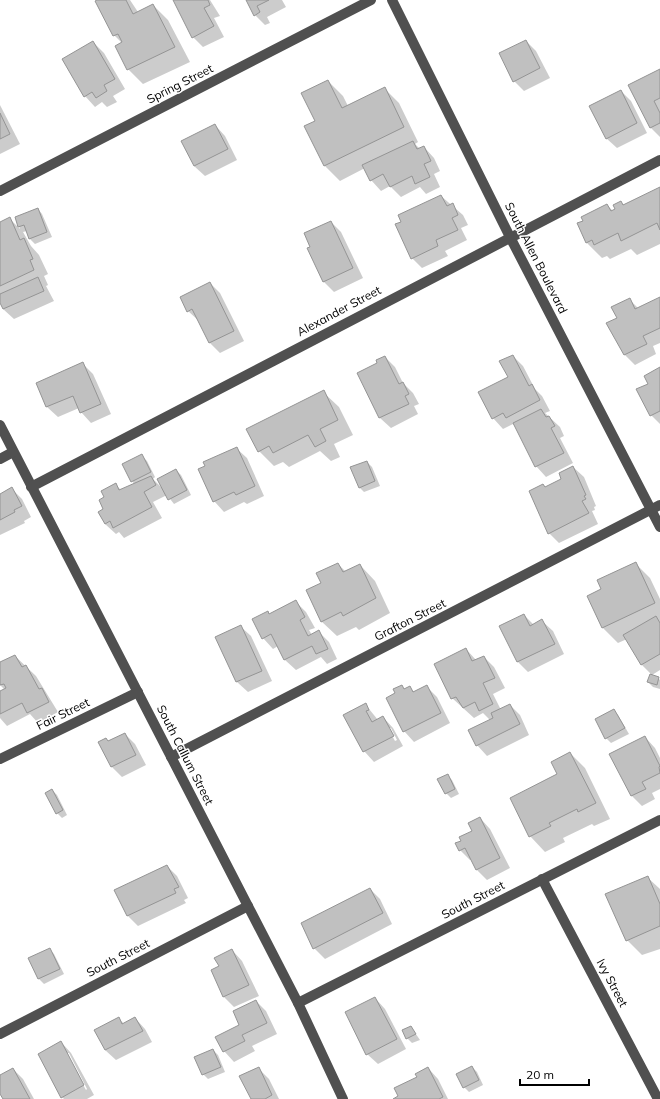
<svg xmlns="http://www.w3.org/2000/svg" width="660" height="1099" font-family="Mulish,sans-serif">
	<rect width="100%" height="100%" fill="#fff"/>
	<g fill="#0003" fill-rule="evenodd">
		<path d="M99,0H130L138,12L153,5L168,20L190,62L143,84L128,69L122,43L114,35Z"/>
		<path d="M174,0H210L220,16L214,18L224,37L203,47L193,37Z"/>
		<path d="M247,0H282L286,7L267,17L270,23L265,25L255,15Z"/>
		<path d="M526,41L536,51L550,78L524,91L514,81Z"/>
		<path d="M93,42L104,53L125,89L113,96L117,102L107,107L102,102L95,107L85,96Z"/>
		<path d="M660,70V137L651,128L629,85Z"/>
		<path d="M328,81L343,96L348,106L384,88L399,103L418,142L415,144L420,149L424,147L434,158L440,171L434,174L440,187L426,194L420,187L401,197L390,186L381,191L371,180L365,168L340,181L325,166L306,127L316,122Z"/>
		<path d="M621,91L631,101L647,133L617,148L606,138Z"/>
		<path d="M0,105L20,144L0,154Z"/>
		<path d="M215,125L225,136L237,160L205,176L194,166Z"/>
		<path d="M660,188V244L637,255L631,249L610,259L607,256L602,258L587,243L578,224L607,205L613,211L621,202L624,205Z"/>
		<path d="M441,196L463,215L468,225L461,228L467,240L445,251L448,256L422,268L412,258Z"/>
		<path d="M38,209L42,214L52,237L35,244L30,239L27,231L23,232L31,246L39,255L48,274L44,276L48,285L46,286L54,301L14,319L3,309L0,301V223L10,219L20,229L16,218Z"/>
		<path d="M331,222L341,232L363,278L334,292L323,281Z"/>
		<path d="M210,283L220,293L244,341L220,353L210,343L199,321L188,311Z"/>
		<path d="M660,299V343L653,346L656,354L635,365L624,354L618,319L630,300L639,309Z"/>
		<path d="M513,356L523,366L535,389L542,396L550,411L545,413L560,427L564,436L560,438L573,463L546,477L536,466L516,427L513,424L503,429L493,418L480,392L509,377Z"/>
		<path d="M385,357L395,367L403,383L413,393L419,404L414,406L418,414L391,428L380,418L358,373L378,363Z"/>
		<path d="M83,364L93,374L111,414L91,423L81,412L79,408L58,417L47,407L37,384Z"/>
		<path d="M660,368V424L651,415L649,384Z"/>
		<path d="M323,392L339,407L353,435L334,444L340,457L331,461L320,451L289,467L283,462L274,466L259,451Z"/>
		<path d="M236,448L247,458L264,496L247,504L244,502L224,512L214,501Z"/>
		<path d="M142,456L147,461L155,477L153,479L163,489L176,470L181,475L191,495L174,504L167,495L153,502L162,518L124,538L119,532L116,534L105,524L99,512L104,509L106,498L115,484L121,490L134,484L124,465Z"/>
		<path d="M367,462L372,467L380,486L364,492L359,487Z"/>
		<path d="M573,467L584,477L596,506L594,507L595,510L592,511L598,524L559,543L549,533L543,485L546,488L563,479Z"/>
		<path d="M12,489L22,499L31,517L24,521L25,523L0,535V495Z"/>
		<path d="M635,563L650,578L660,599V670L652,675L642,665L627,639L618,643L603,628L588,596L602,589Z"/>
		<path d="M338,564L346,572L360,565L375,581L390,613L359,630L356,627L337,636L321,621L322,583Z"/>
		<path d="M296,602L306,612L315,628L309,630L312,635L319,632L329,642L337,659L327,664L321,657L296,670L285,660L278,646L273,649L263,638L253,620L268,612L270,615Z"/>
		<path d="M524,615L534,625L542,621L553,631L564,654L528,672L518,662L501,627Z"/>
		<path d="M240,626L251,636L272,681L248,692L237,682L217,637Z"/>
		<path d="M466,649L476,660L484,657L494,667L505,688L493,694L501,710L510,705L520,715L529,735L487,756L477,745L491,721L483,713L474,718L452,698Z"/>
		<path d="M15,656L36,676L58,712L38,723L30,714L7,726L0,718V692L4,689L0,685V663Z"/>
		<path d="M658,678L660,680V689L653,687L648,682Z"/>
		<path d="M410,687L415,693L427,687L437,697L450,723L414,742L404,731L405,690Z"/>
		<path d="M365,704L378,720L383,717L393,728L403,746L374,762L364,751ZM388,728H391L397,740L395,741Z"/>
		<path d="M613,710L618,715L629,734L611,743L606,738Z"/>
		<path d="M125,734L135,744L146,765L122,777L112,767L100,743L109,742Z"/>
		<path d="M645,737L655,748L660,758V789L652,793L655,799L642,806L632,796Z"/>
		<path d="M570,753L585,768L610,819L594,826L592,824L563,838L565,842L545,852L530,836Z"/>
		<path d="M447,775L452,780L459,794L451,798L446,793Z"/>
		<path d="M52,790L57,795L67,815L62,818L57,813Z"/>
		<path d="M480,818L490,829L510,868L487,880L477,870L472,859L470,860L460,850L462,841L473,831Z"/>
		<path d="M167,866L177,876L188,898L184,900L186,903L138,926L128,916L116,891Z"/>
		<path d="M647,877L660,889V949L642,955L627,940Z"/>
		<path d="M370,889L380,899L392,924L325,959L314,948L302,924Z"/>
		<path d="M49,949L54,954L64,974L44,984L39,979L29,959Z"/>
		<path d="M232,950L242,961L259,996L234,1007L224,997L212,971L220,967Z"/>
		<path d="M375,998L385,1009L406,1049L378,1064L367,1054Z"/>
		<path d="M256,1001L266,1011L277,1034L252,1046L255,1051L234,1062L224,1051Z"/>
		<path d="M119,1018L124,1024L135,1018L145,1029L152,1042L116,1060L105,1050L96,1030Z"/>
		<path d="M411,1027L420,1040L412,1043L407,1038Z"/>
		<path d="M61,1042L71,1053L94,1095L87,1099H64L62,1097ZM66,1053H69L87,1089L86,1090Z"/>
		<path d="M213,1050L218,1055L225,1072L208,1079L203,1074Z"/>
		<path d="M472,1067L477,1072L483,1085L469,1092L464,1087Z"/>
		<path d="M258,1068L269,1079L279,1099H252Z"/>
		<path d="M428,1068L438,1079L448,1099H395Z"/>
		<path d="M13,1069L23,1079L34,1099H4L0,1092V1076Z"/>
	</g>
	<g fill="#c0c0c0" stroke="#949494">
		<path d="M97,0H126L133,14L153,4L175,47L127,70L115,46L122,42L118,34L113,36L95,1Z"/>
		<path d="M173,0H208L210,5L204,8L214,26L192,38Z"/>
		<path d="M246,0H269L257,6L260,12L254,16Z"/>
		<path d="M526,40L540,68L513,82L499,53Z"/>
		<path d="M93,41L115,79L104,85L107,91L96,98L92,92L84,97L62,59Z"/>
		<path d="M660,69V98L654,101L660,113V123L650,128L628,85Z"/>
		<path d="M328,80L342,108L385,87L404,127L324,166L304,126L315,121L301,93Z"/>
		<path d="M621,90L637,123L606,139L589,106Z"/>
		<path d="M0,113L10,134L0,139Z"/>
		<path d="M215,124L228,149L194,166L181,141Z"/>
		<path d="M413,141L417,149L424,146L431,161L424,164L430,177L415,184L412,176L390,187L383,174L370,181L362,165Z"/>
		<path d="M660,187V230L657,223L621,241L618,233L594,245L592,240L586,243L577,223L583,221L581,217L607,204L611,211L615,209L613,205L621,201L623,205Z"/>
		<path d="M441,195L447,206L453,203L458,215L452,218L458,230L436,240L438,246L411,259L395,224L401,222L398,215Z"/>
		<path d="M38,208L47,232L29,239L24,225L18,227L15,217Z"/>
		<path d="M10,217L20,240L24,238L33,259L30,260L34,270L0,286V222Z"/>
		<path d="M331,221L353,268L323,282L307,248L310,247L304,233Z"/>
		<path d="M38,277L44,291L3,309L0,303V294Z"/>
		<path d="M210,282L234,331L209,343L192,309L187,312L180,297Z"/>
		<path d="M660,297V328L643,336L647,344L624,355L606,323L617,318L611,307L630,298L635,309Z"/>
		<path d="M513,355L529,386L532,384L540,400L506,418L503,413L492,419L478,392L508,377L499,361Z"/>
		<path d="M385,356L399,384L403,382L409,394L405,396L409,404L379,418L357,373L377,363L376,360Z"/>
		<path d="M83,362L101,404L80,413L73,396L46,407L36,383Z"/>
		<path d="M660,367V411L650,416L636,389L648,384L644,376Z"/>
		<path d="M324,390L338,420L320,429L326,441L315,447L308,435L273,453L269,446L258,452L246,429Z"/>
		<path d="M541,409L546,417L549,416L555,426L551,428L564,453L535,467L513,423Z"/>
		<path d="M237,447L255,486L236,495L234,492L213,502L198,469L205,466L203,462Z"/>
		<path d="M142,454L151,472L131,482L122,464Z"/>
		<path d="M367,461L375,481L359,488L350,467Z"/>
		<path d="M573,466L586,495L584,496L586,499L582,501L589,513L548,534L529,491L543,484L545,487L561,479L559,473Z"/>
		<path d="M176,469L187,490L168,500L157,479Z"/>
		<path d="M151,476L156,485L144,492L152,507L113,528L110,521L105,524L98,512L103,509L99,500L104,497L101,491L116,483L119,490Z"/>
		<path d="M12,487L22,506L14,510L15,512L0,520V494Z"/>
		<path d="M636,562L655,603L602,628L587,596L601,589L597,580Z"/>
		<path d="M338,563L343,572L360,564L376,598L343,616L341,612L321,622L306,590L321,583L316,573Z"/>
		<path d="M296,600L305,617L300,620L308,636L319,630L328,649L316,654L312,646L284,660L271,634L262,639L252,619L268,611L269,614Z"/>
		<path d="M524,614L530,626L542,619L555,644L517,662L499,626Z"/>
		<path d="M656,616L660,623V654L641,665L623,635Z"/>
		<path d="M241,625L262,671L236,682L215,637Z"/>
		<path d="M466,648L472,661L484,656L495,678L483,683L493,704L479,711L475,702L463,708L456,697L451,699L434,664Z"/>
		<path d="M15,655L22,667L26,665L39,689L42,688L49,702L27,713L22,703L0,714V691L6,688L4,684L0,685V662Z"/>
		<path d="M650,674L659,677L657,685L647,682Z"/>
		<path d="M402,685L404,689L410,686L413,692L427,685L441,713L403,732L386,698L395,693L393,689Z"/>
		<path d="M366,703L369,710L366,711L372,722L383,716L394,736L363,752L343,715Z"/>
		<path d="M510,704L520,724L476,746L468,730L493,718L491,713Z"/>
		<path d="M614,709L625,728L605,739L595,719Z"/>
		<path d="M125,733L136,755L111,767L98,742L106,738L108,741Z"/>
		<path d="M645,736L660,766L659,767L660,773L642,782L646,789L631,796L609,754Z"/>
		<path d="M570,752L596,803L578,812L577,809L549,823L551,826L529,837L510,798L557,774L551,762Z"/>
		<path d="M448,774L455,789L445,794L437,779Z"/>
		<path d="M52,789L63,810L56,814L45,793Z"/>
		<path d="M480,817L500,858L476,870L465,848L459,851L455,843L461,841L459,837L472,831L468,823Z"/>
		<path d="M167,865L179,887L174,889L176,893L127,916L114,890Z"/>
		<path d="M648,876L660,904V926L626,941L605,894Z"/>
		<path d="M370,888L383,913L313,949L301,923Z"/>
		<path d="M50,948L60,969L38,979L28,958Z"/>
		<path d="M232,949L249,985L223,997L211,970L219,966L214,958Z"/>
		<path d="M375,997L397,1039L366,1055L345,1012Z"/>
		<path d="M256,1000L267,1023L242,1035L245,1041L223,1052L215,1037L239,1025L233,1011Z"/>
		<path d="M119,1017L122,1024L135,1017L143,1031L105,1050L94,1030Z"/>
		<path d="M411,1026L416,1034L406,1039L402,1030Z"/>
		<path d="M61,1041L84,1085L61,1098L38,1054Z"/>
		<path d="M213,1049L221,1067L202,1075L194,1057Z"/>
		<path d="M472,1066L479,1080L463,1088L456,1074Z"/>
		<path d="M259,1067L272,1095L265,1099H251L239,1076Z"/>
		<path d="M428,1067L443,1097L439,1099H393L398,1096L394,1088L417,1077L415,1074Z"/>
		<path d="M13,1068L30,1099H3L0,1094V1075Z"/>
	</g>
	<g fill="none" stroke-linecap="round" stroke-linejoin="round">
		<g stroke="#505050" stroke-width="10">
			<path d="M392,0L510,237L660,527"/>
			<path d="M0,191L371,0"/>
			<path d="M0,425L298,1003L343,1099"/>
			<path d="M0,459L13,452"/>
			<path d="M31,487L660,160"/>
			<path d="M171,757L660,505"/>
			<path d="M0,759L138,692"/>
			<path d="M542,879L658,1099"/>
			<path d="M298,1003L660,820"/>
			<path d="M0,1034L248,906"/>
		</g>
	</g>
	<g text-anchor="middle" stroke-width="3" stroke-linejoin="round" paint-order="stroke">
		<g font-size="12" fill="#000" stroke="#fff">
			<text transform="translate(180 84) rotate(-27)" y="4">Spring Street</text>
			<text transform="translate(536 258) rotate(63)" y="4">South Allen Boulevard</text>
			<text transform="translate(339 311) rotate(-28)" y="4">Alexander Street</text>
			<text transform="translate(410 620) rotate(-27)" y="4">Grafton Street</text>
			<text transform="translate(63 714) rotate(-26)" y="4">Fair Street</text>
			<text transform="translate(185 755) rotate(63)" y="4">South Callum Street</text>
			<text transform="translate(473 900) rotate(-27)" y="4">South Street</text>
			<text transform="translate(118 958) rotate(-27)" y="4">South Street</text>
			<text transform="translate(612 983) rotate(62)" y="4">Ivy Street</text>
		</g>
	</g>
	<path d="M520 1079v6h69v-6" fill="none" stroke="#000000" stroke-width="2"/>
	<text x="526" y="1079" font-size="12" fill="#000000" stroke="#ffffff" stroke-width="3" paint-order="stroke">20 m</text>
</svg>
